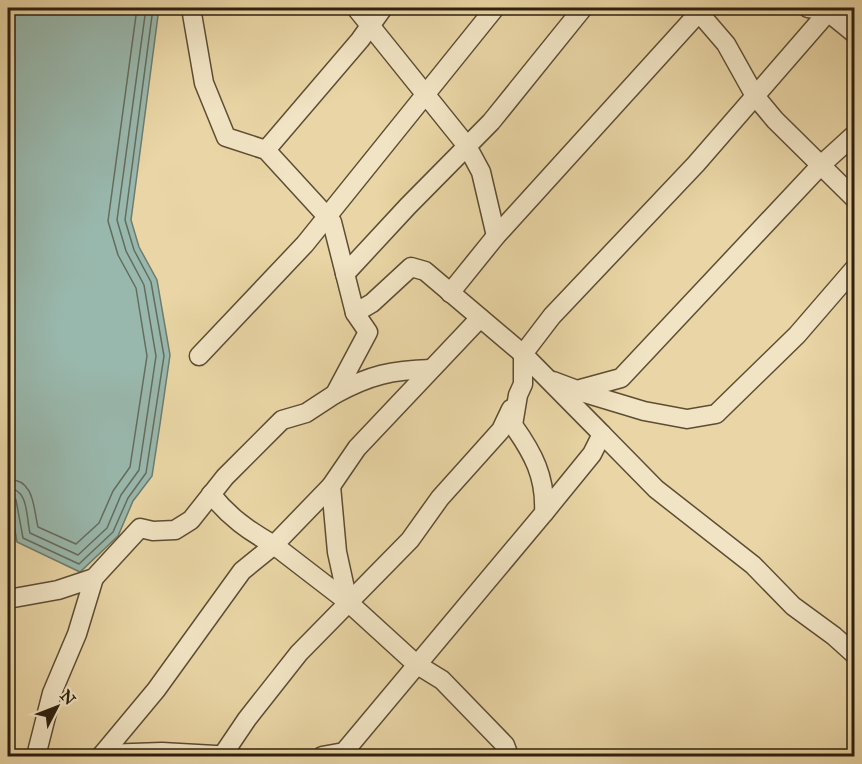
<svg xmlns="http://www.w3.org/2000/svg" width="862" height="764" font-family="'IM FELL Great Primer',serif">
	<rect width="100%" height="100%" fill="#e9d5a5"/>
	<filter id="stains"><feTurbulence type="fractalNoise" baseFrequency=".00333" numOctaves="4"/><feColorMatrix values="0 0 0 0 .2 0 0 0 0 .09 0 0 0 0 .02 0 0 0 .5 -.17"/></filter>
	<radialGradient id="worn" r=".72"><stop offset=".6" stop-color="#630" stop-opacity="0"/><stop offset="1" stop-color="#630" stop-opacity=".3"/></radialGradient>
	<path fill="#99b8ad" stroke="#6e7b6e" stroke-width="1.5" d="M8,8H159L131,220L139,247L157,280L170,355L160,424L152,476L133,501L118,536L80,572L17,542L8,488Z"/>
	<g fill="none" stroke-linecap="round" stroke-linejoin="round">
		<g stroke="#646c5e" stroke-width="1.5">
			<path d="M8,479C35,480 33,507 38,527L76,544L99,523L113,491L130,467L147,356L136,288L118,255L108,221L137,8"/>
			<path d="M8,488C29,489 26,517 30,533L78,555L107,528L121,495L139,470L156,356L144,285L126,251L117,220L146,8"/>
			<path d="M8,495L16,500L23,538L79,564L113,532L128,498L146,473L164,356L151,282L134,250L125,220L153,8"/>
		</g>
		<g stroke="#5d4d34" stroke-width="21">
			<g id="street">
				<path d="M191,8L204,83L226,137L266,150L332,222L355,313L372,303L411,267L425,271L523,354L602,434L592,454L544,513"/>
				<path d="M356,8L467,146L481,172L496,236"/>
				<path d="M695,8L726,44L755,96L775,120L854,198"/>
				<path d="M808,8L854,14"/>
				<path d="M828,12L854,33"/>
				<path d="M266,150L360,40L383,8"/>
				<path d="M345,274L408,206L491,122L583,8"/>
				<path d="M450,293L496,236L703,8"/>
				<path d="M480,318L357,448L331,486L274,545L348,602L416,664L442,680L505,745L509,756"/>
				<path d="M199,356L305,244L495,8"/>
				<path d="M553,381L577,390L621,378L821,165L854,135"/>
				<path d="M581,392L644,411L687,419L716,414L797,335L854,269"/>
				<path d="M335,394C370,375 392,370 431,369"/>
				<path d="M602,434L656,489L753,565L793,606L834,636L854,654"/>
				<path d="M331,486L337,552L348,602"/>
				<path d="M8,599L58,590L94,578L140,528L153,531L175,530L191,520L225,477L282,420L306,413L335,394L368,332L355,313"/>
				<path d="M103,754L162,752L233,756"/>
				<path d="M36,756L52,693L77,634L94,578"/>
				<path d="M101,756L156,690L242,571L274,545C249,531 229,517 211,494"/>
				<path d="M222,756L247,719L299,653L410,540L440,498L501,430L511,409"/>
				<path d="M322,756L344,752L544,513C546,477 533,453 513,425L518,395L523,384V354L552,316L696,164L828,12"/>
			</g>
		</g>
		<use href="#street" stroke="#f1e4c4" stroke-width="18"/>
	</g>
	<rect width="862" height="764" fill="none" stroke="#e9d5a5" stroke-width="30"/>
	<rect x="9" y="9" width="844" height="746" fill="none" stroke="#2e200f" stroke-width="3"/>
	<rect x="15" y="15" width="832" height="734" fill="none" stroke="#2e200f" stroke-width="1.5"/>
	<g transform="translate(57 707) rotate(48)" stroke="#f1e4c4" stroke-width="4.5" paint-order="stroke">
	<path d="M0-4.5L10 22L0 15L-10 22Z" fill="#2e200f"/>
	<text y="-9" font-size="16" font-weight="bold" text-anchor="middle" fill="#2e200f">N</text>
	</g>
	<rect width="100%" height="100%" filter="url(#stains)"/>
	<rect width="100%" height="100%" fill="url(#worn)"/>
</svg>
